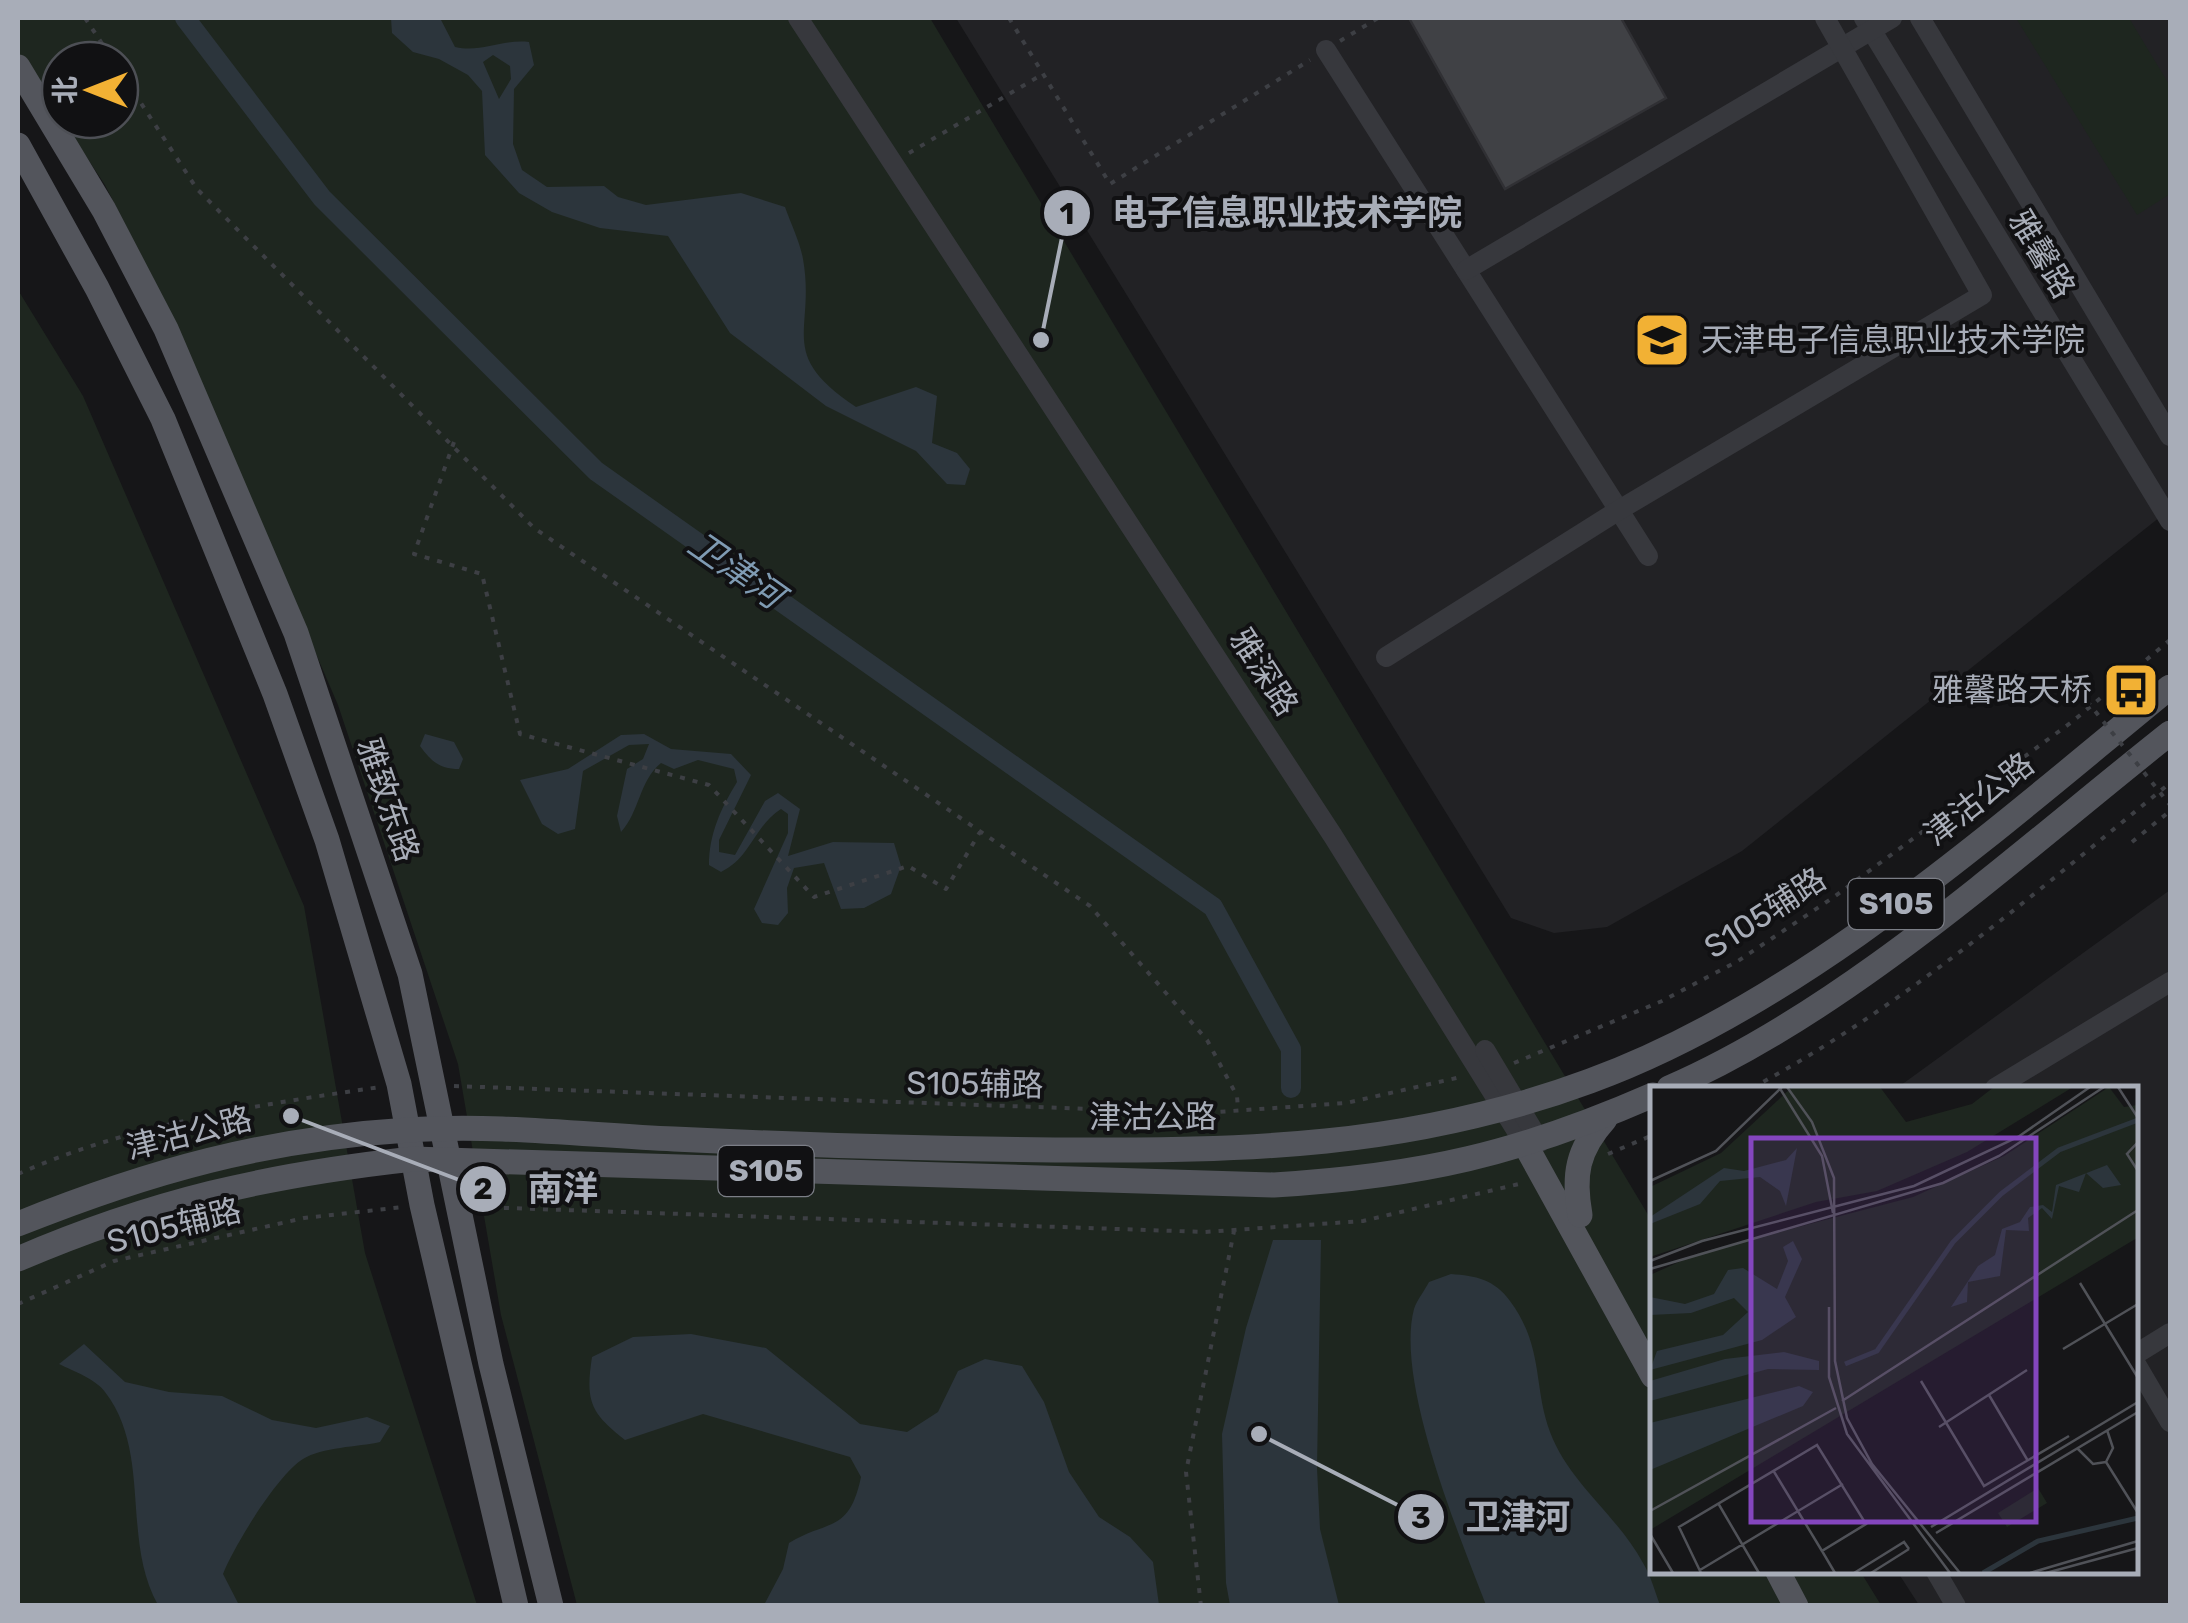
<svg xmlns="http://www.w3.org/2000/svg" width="2188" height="1623" font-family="Rubik,'Noto Sans SC',sans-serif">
	<rect width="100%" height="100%" fill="#161618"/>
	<g fill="#222225">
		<path d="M956,18H2170V509L1742,851L1607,927L1554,933L1511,918Z"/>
		<path d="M2170,890V1605H1919L1897,1571L2136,1570V1088H1897Z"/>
	</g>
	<g fill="#1e261f">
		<path d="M18,18H930L1653,1223V1570L1860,1571L1881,1605H577L501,1315L458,1064L338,705L162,296L105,185L62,120H120V60H60V117L18,53Z"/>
		<path d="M2016,18H2129L2170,86V194L2137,215Z"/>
		<path d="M18,290L83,396L304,906L365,1253L477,1605H18Z"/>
	</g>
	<g fill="#2c353c" fill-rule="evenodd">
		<path d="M391,18H440L455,47C482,53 501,39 529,42L534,65L514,89L513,144L522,170L547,187L604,186L618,197L646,205L741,193L785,207C791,224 800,242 803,259C816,332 775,353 856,407L916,387L937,396L932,443L957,453L970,469L965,485L947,484L916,451L826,406L730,333L668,236L600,228L552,212L519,193L485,155L482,91L468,75L439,59L413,52L392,33ZM493,55L510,66L511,79L499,99L483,62Z"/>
		<path d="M425,734L454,742L463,759L459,769C439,769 431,761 420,746Z"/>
		<path d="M644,734L671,749L731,754L751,775L719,840V852L735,855L765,801L778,793L800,809L788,856L833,842L894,843L901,866L891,894L864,908L841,909L824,863L794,868L787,888L788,913L778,925L762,923L754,909L788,833V814L781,809C754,826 751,858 721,872L709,865C709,834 721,808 737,782L734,769L698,760L674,769L661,763C639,781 640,811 621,832L617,816L627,769L643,759L649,744L629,745L583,771L575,829L558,834L542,824L520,780L568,769L621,735Z"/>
		<path d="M1273,1240H1321L1317,1468L1320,1529L1339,1605H1230L1226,1583L1222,1434L1246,1328Z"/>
		<path d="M1451,1274C1476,1276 1494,1279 1510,1301C1544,1347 1533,1386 1550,1432C1569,1483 1618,1516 1643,1563C1651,1576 1655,1592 1660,1605H1486C1459,1535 1395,1381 1414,1309C1417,1300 1425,1290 1429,1282Z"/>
		<path d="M691,1334L766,1348L860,1424L907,1432L938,1412L958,1371L985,1359L1022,1366L1044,1402L1069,1472L1099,1517L1130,1537L1153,1562L1159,1605H764L783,1569L789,1543C828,1519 849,1534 861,1477L850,1457L703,1414L625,1440C591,1413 585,1402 592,1357L633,1337Z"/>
		<path d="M84,1344L125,1382L169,1392L222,1396L272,1420L316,1428L367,1417L390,1426L380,1442C358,1447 322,1447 303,1459C278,1474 234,1546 223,1574L239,1605H158C121,1539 152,1453 105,1392C96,1379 73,1371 59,1364Z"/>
	</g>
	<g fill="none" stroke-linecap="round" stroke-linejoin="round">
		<path stroke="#2c353c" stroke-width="20" d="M185,18L322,198L596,471L1213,907L1291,1049V1088"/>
	</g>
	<path fill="#404145" stroke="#303034" stroke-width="2.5" d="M1409,18H1621L1666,98L1505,189Z"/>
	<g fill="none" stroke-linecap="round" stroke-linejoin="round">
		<g stroke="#3d3f44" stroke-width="4" stroke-dasharray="5 8" stroke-linecap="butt">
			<path d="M85,18L113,60"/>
			<path d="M1009,18L1110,184L1310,60"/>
			<path d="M1340,41L1378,18"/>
			<path d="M120,71L197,189L534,528L1090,906L1207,1040L1237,1096L1238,1109"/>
			<path d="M909,153L1043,74"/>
			<path d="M454,442L414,554L482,574L520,734L709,785L814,897L908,866L946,889L980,832"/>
			<path d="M2132,842L2170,811"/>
			<path d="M1514,1063L1662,1001L1738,961L1831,899L2073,721L2170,640"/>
			<path d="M454,1086L1203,1113L1346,1103L1461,1077"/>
			<path d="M1752,1088C1903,1007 2038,891 2170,783"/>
			<path d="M1608,1154L1653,1135"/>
			<path d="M18,1174C130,1124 258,1105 380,1087"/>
			<path d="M478,1207L1205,1232L1363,1221L1523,1183"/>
			<path d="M18,1304L114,1261L304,1218L403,1207"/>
			<path d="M1201,1606L1186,1472L1234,1231"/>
		</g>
		<g stroke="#37383d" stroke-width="20">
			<path d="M798,18L1333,836L1526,1146"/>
			<path d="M1864,18L2170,521"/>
			<path d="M1920,18L2170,436"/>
			<path d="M1326,50L1648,556"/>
			<path d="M1466,270L1892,18"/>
			<path d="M1386,657L1619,510L1982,295L1825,18"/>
			<path d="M1485,1050L1540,1142"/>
			<path d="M1995,1088L2170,982"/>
			<path d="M2136,1354L2170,1333"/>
			<path d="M2136,1364L2170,1422"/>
			<path d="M1935,1570L1956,1606"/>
		</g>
		<g stroke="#53555c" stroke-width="25">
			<path d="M18,67L104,210L166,329L296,633L410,974L491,1364L551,1606"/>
			<path d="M18,145L97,288L163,419L275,694L327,840L399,1084L422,1205L516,1606"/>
			<path d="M1669,1088C1848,1010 2017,854 2170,733"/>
			<path d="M1526,1146L1653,1376"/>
			<path d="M1580,1215C1573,1175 1577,1150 1605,1119"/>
			<path d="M18,1224C150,1171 265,1139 408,1130C496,1124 586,1135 674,1139C801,1145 928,1149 1055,1150C1245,1151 1409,1148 1590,1081C1801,1004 1997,828 2170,687"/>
			<path d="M18,1259C153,1201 267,1175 413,1159L1274,1185C1421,1176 1518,1154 1653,1095"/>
			<path d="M1777,1570L1796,1606"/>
		</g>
		<path stroke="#3d3f44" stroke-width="4" stroke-dasharray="5 8" stroke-linecap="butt" d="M2079,691L2170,805"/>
	</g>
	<defs>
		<g id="university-square" transform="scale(2.875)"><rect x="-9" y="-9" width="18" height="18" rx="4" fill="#f2b134" stroke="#111113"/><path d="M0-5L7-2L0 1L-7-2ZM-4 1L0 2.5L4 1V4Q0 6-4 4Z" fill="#111"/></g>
		<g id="bus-square" transform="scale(2.875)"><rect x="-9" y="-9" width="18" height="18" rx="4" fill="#f2b134" stroke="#111113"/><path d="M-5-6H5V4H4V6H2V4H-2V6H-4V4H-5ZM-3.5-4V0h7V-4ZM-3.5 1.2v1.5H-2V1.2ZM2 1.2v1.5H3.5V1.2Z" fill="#111"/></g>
	</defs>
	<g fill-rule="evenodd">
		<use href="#university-square" x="1662" y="340"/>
		<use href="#bus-square" x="2131" y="690"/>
	</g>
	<g text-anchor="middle" stroke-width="8" stroke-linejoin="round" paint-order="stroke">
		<g fill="#111113" stroke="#7b7e86" stroke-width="2.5">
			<rect x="1848.5" y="879" width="95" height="50" rx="8"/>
			<rect x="718.5" y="1146" width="95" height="50" rx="8"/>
		</g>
		<g font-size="30" font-weight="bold" fill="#a8adb8">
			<text x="1896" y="914">S105</text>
			<text x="766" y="1181">S105</text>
		</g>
		<g font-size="32" fill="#a8adb8" stroke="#111113">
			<text transform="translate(2042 254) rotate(59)" y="11">雅馨路</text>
			<text transform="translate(1264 672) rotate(57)" y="11">雅深路</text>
			<text transform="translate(1979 799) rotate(-38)" y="11">津沽公路</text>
			<text transform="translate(388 800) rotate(71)" y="11">雅致东路</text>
			<text transform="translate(1765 913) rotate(-33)" y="11">S105辅路</text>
			<text transform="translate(975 1084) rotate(1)" y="11">S105辅路</text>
			<text x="1153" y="1128">津沽公路</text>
			<text transform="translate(189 1133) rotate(-14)" y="11">津沽公路</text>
			<text transform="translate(174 1226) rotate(-14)" y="11">S105辅路</text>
		</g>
		<g font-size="32" fill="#a8adb8" stroke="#111113" text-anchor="start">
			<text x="1701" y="351">天津电子信息职业技术学院</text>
			<text x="2092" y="701" text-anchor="end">雅馨路天桥</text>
		</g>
		<g font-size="35" font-style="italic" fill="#7f9bb3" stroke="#111113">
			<text transform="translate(736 570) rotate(35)" y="12">卫津河</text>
		</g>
	</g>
	<g transform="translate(1650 1086)">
		<rect width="488" height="488" fill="#161618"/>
		<path d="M142,1H230L256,36L322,18L344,1H423L317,66L227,105L166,116L0,171V101L71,67ZM459,1L474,21L487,19V152L0,444V189L49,167L263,111L354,70ZM388,402L397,417L357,441L348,427Z" fill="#1e261f"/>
		<path d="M147,62L136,120L130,105L110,91L70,95L50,118L0,138V131L74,82L94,85L136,74ZM457,79L471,99L453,102L436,87L429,106L409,100L402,133L392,122L378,132L379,145L356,144L350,190L318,196L317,216L301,221L328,180L345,169L352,143L370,136L380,121L393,119L402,126L406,99ZM143,155L152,173L135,211L146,231L112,254L0,284L7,265L73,249L98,226L84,212L41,227L0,229V211L35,218L64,208L78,184L93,182L127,203L138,175L133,161ZM134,266L169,275V284L118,283L0,315V295L75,273ZM149,300L163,306L153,320L0,384V337Z" fill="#2c353c"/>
		<path fill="none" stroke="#2c353c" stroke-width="5" d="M195,278L227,265L303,156L351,108L409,64L488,34M333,487L388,455L488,432"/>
		<path fill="none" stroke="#505258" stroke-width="2.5" d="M129,1L172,70L183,127M137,1L162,36L184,92L185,275L197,332L222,378L310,487M468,1L488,32M488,56L477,68L488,85M0,95L66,65L132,1M0,175L52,155L264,100L368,51L440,1M0,183L293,97L349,70L454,1M430,197L488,292M179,221V291L197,348L300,487M413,263L488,218M271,295L334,400L419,350M339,309L378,375M192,315L488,124M289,341L377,284M427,362L443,378L456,376M456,376L488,427M456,376L463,362L457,344M123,384L172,465M68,417L109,487M0,425L186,322M281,441L488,316M286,447L488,326M0,448L23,487M50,484L193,398M51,487L29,441L167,359L216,438L172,465L185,487M204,487L254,456L259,463M221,487L259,463M380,487L488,455M396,487L488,462"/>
		<path fill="#8446be" fill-opacity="0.15" stroke="#8446be" stroke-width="5" d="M101,52H386V436H101Z"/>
		<rect width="488" height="488" fill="none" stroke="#a8adb8" stroke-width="5"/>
	</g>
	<path fill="none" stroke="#a8adb8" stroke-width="4" d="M1041 340L1067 213M291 1116L483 1189M1259 1434L1421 1517"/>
	<g fill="#a8adb8" stroke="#111113" stroke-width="4">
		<circle cx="1041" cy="340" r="10"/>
		<circle cx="291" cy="1116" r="10"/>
		<circle cx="1259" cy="1434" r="10"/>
		<circle cx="1067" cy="213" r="25"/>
		<circle cx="483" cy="1189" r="25"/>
		<circle cx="1421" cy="1517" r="25"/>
	</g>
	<g font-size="30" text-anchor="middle" font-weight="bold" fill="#111">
		<text x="1067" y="224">1</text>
		<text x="483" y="1199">2</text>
		<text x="1421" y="1528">3</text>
	</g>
	<g font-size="35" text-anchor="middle" font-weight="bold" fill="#a8adb8" stroke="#111113" stroke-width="8" stroke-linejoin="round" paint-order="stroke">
		<text x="1287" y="225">电子信息职业技术学院</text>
		<text x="563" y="1201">南洋</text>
		<text x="1518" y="1529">卫津河</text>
	</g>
	<rect width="2188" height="1623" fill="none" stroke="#a8adb8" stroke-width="40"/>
	<g transform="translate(90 90) rotate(270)"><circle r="48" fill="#111113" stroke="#4d4f55" stroke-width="2.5"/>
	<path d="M0-8L18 38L0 25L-18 38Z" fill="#f2b134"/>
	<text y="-15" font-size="28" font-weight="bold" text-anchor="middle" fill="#a8adb8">北</text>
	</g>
</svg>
